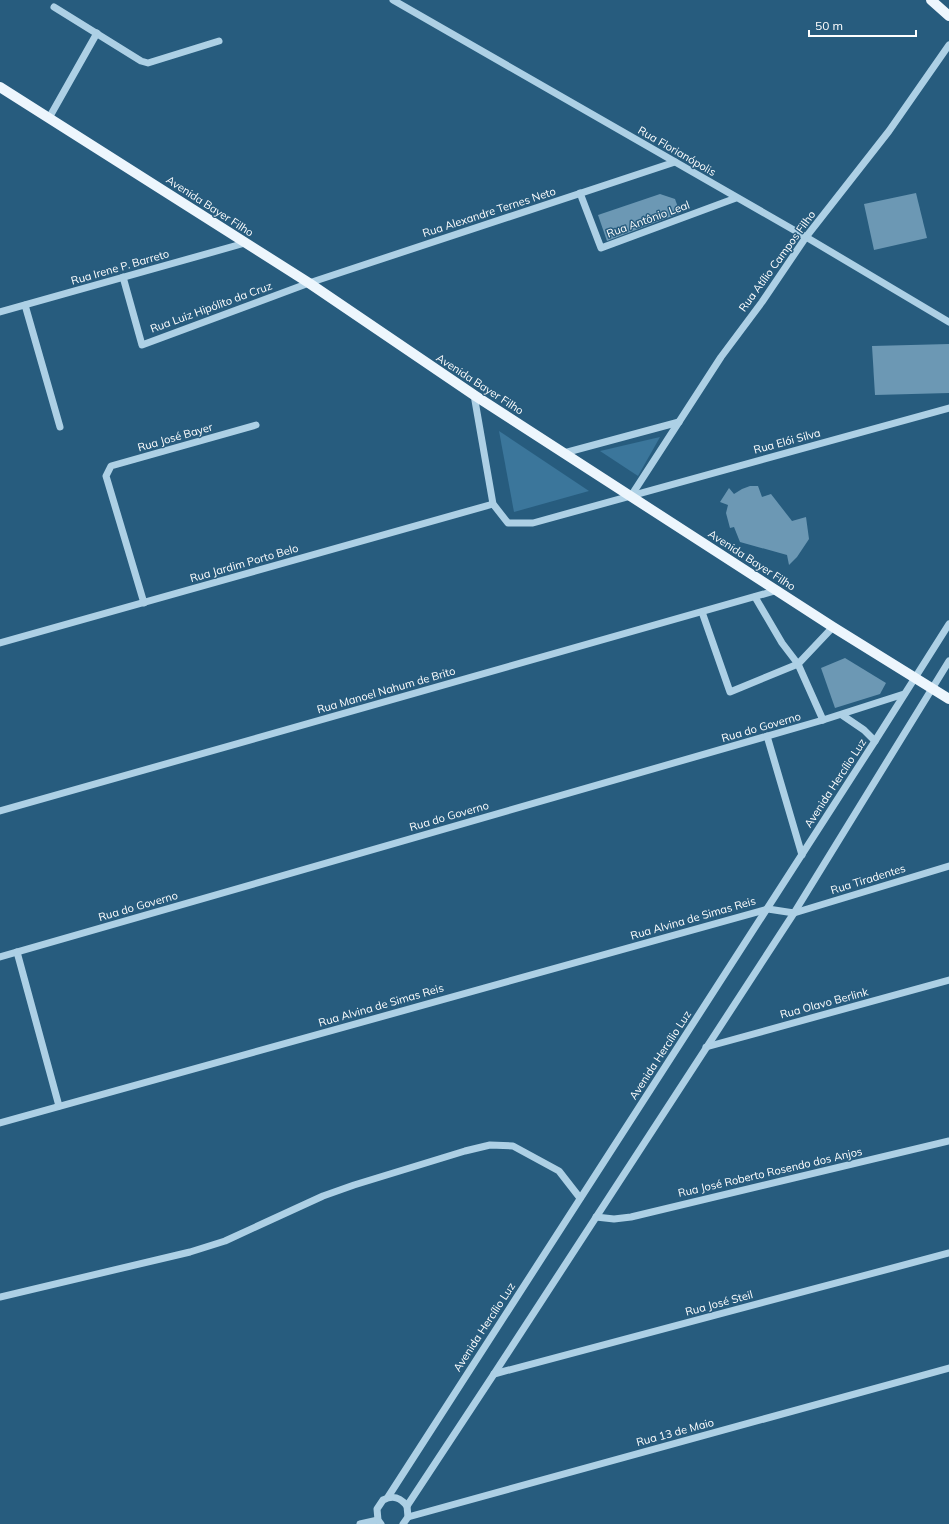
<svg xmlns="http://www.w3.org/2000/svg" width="949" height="1524" font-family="Mulish,sans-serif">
	<rect width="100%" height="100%" fill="#275c7e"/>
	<g fill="#3b769b">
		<path d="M499,431L589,491L514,512Z"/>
		<path d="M660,437L638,476L600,451Z"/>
	</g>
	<g fill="#6c98b4">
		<path d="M916,193L927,238L874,250L864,204Z"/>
		<path d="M660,194L675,199L680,213L607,241L598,215Z"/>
		<path d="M949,344V393L875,395L872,346Z"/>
		<path d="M750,486H758L762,497L771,494L792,521L806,517L809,539L797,557L789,565L787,555L740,542L734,527L730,528L726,513L728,505L720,502L729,488L734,494L742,489Z"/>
		<path d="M845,658L886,683L880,694L835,708L821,668Z"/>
	</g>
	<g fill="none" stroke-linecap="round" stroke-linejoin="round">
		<g stroke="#add0e5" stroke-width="7">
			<path d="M393,0L806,237L949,322"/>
			<path d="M54,7L141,61L148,63L219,41"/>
			<path d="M49,118L97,33"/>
			<path d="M580,193L601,248L736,198"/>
			<path d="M123,277L142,345L309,283L675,162"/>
			<path d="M25,305L60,427"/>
			<path d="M0,312L245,243"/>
			<path d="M474,395L493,504L508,523H533L949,408"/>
			<path d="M564,453L679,422"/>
			<path d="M631,496L721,357L762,302L806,237L889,131L949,45"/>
			<path d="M144,603L106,476L111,466L256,425"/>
			<path d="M702,612L730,692L798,664L782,643L755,597"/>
			<path d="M0,643L493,504"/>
			<path d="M842,715L864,730L875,741"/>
			<path d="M823,720L798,664L833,627"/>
			<path d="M767,736L802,855"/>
			<path d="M0,811L778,590"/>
			<path d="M17,952L59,1106"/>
			<path d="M0,957L823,720L904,694"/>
			<path d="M706,1047L949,980"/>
			<path d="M0,1123L768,909L794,913L949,866"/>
			<path d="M596,1217L614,1219L631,1217L949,1141"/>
			<path d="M0,1297L190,1252L225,1241L323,1196L354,1185L465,1151L490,1145L513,1146L559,1171L580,1198"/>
			<path d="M494,1374L949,1253"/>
			<path d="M388,1497L875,741L949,624"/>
			<path d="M407,1506L494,1374L794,913L949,661"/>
			<path d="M408,1517L949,1368"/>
			<path d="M360,1524L378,1520"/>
			<path d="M381,1524L378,1520L377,1509L383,1500C393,1495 400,1497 407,1506L408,1517L403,1524"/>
		</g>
		<g stroke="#edf6fd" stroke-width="10">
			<path d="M931,0L949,16"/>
			<path d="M0,87L309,283L474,395L833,627L949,699"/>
		</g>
	</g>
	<g text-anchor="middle" stroke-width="3" stroke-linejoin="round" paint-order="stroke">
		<g font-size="11" fill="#fff" stroke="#275c7e">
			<text transform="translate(677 151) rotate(30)" y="4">Rua Florianópolis</text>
			<text transform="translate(210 206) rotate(33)" y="4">Avenida Bayer Filho</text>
			<text transform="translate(489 212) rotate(-18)" y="4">Rua Alexandre Ternes Neto</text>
			<text transform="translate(648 219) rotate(-20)" y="4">Rua Antônio Leal</text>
			<text transform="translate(777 261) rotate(-54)" y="4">Rua Atílio Campos Filho</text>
			<text transform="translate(120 267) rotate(-16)" y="4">Rua Irene P. Barreto</text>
			<text transform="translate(211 307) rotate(-20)" y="4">Rua Luiz Hipólito da Cruz</text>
			<text transform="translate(480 384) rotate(33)" y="4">Avenida Bayer Filho</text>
			<text transform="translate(175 437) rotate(-16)" y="4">Rua José Bayer</text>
			<text transform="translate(787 441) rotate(-15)" y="4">Rua Elói Silva</text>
			<text transform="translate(752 560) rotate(33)" y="4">Avenida Bayer Filho</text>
			<text transform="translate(244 563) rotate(-16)" y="4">Rua Jardim Porto Belo</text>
			<text transform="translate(386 690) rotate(-16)" y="4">Rua Manoel Nahum de Brito</text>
			<text transform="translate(761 727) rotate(-16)" y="4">Rua do Governo</text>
			<text transform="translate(835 783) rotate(-57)" y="4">Avenida Hercílio Luz</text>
			<text transform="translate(449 816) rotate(-16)" y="4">Rua do Governo</text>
			<text transform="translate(868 879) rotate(-17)" y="4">Rua Tiradentes</text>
			<text transform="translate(138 906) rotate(-16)" y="4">Rua do Governo</text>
			<text transform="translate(693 918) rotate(-16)" y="4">Rua Alvina de Simas Reis</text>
			<text transform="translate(824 1003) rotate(-15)" y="4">Rua Olavo Berlink</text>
			<text transform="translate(381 1005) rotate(-16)" y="4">Rua Alvina de Simas Reis</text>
			<text transform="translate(660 1055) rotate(-57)" y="4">Avenida Hercílio Luz</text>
			<text transform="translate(770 1172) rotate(-13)" y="4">Rua José Roberto Rosendo dos Anjos</text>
			<text transform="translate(719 1303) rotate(-15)" y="4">Rua José Steil</text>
			<text transform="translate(484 1327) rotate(-57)" y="4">Avenida Hercílio Luz</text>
			<text transform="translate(675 1432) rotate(-15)" y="4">Rua 13 de Maio</text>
		</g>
	</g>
	<path d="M809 30v6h107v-6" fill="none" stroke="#ffffff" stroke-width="2"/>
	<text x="815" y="30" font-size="12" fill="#ffffff" stroke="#275c7e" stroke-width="3" paint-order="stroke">50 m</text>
</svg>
